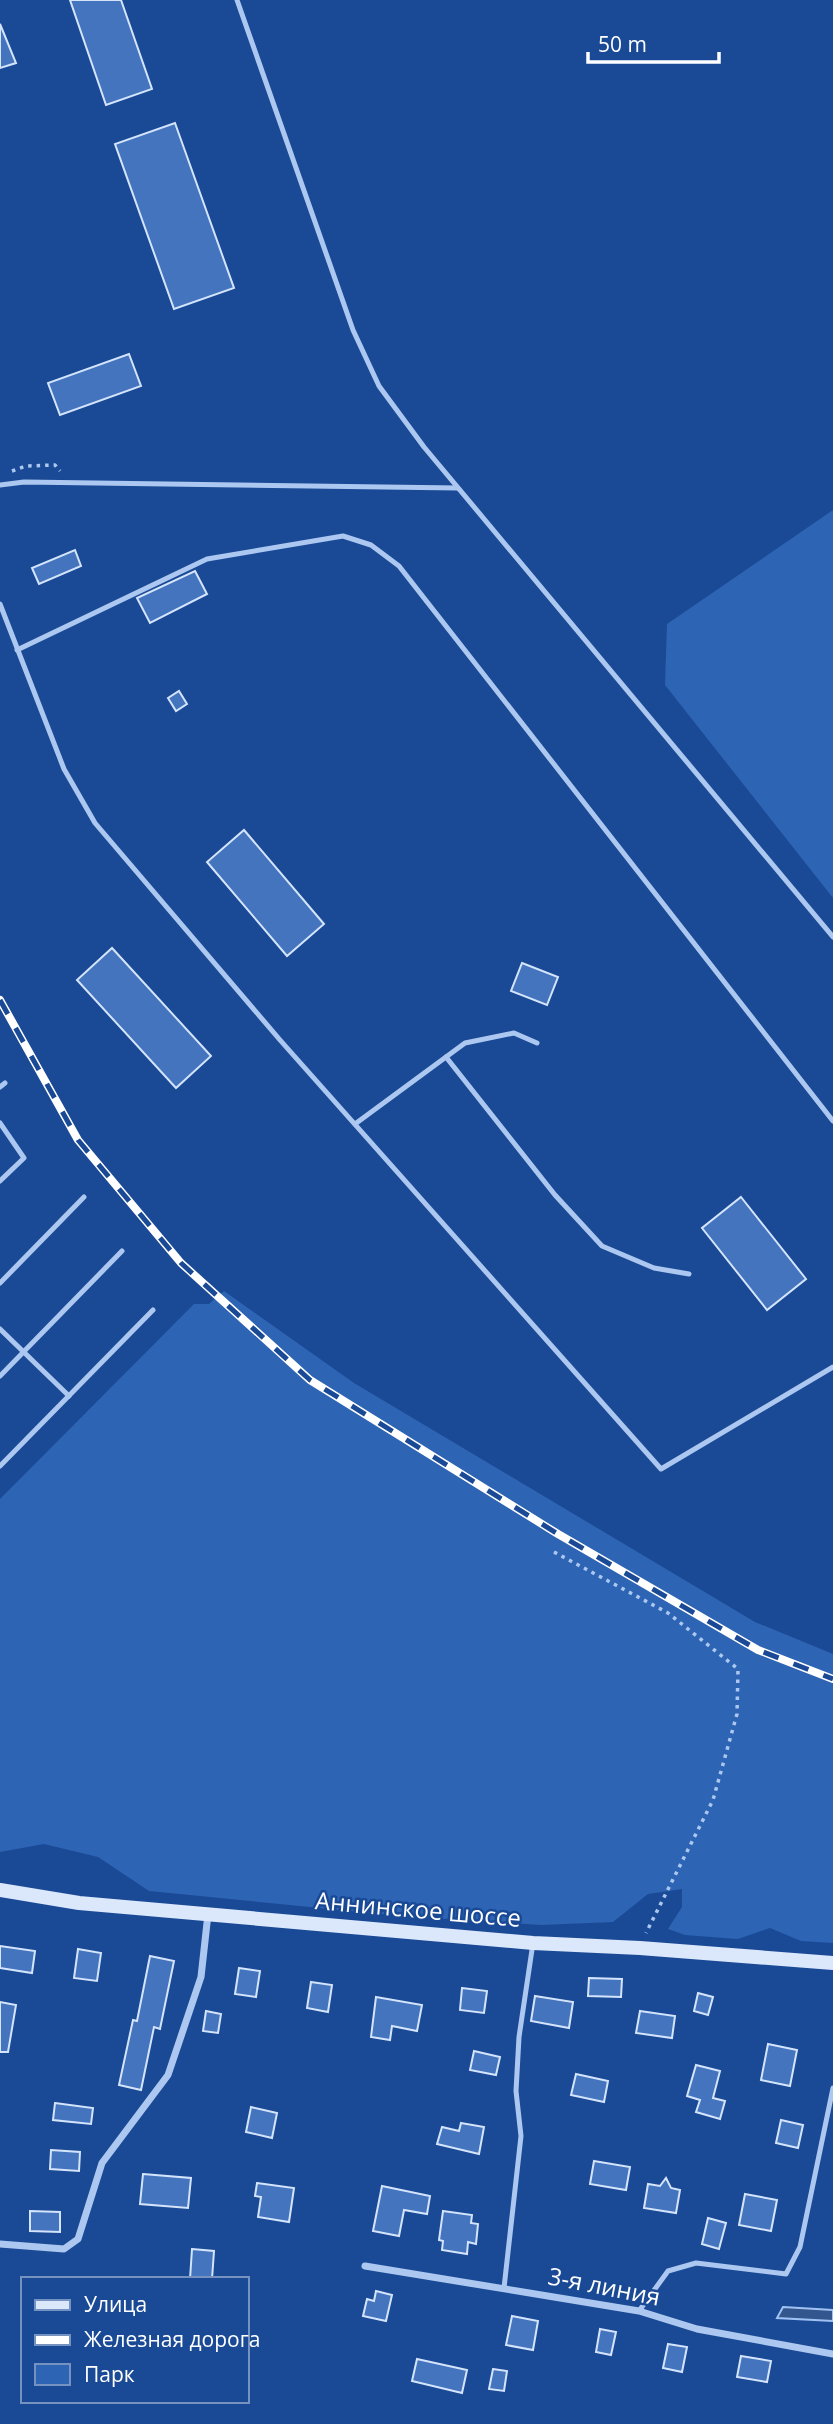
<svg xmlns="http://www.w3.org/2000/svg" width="833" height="2424" font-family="'Open Sans',sans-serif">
	<rect width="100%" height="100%" fill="#1a4a96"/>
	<g fill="#2e64b4">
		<path d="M833,510V898L665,685L667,624Z"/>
		<path d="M224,1291L354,1383L755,1622L833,1654V1943L801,1941L770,1928L738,1939L685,1935L668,1929L682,1907V1889L648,1894L613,1922L541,1925L402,1916L149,1891L98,1857L44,1844L0,1852V1499L194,1304H209Z"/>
	</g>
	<path fill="#33568e" stroke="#a0c2f2" stroke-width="2" d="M783,2307L833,2310V2321L777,2318Z"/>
	<g fill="#4374bd" stroke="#d4e4fb" stroke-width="2">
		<path d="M70,0H121L152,89L106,105Z"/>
		<path d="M0,24L16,63L0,68Z"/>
		<path d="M175,123L234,288L174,309L115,144Z"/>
		<path d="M129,354L141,386L60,415L48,383Z"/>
		<path d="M75,550L81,566L39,584L32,568Z"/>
		<path d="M195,571L207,594L150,623L137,598Z"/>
		<path d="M179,691L187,704L176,711L168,698Z"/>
		<path d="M244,830L324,924L287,956L207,862Z"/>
		<path d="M112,948L211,1056L176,1088L77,980Z"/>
		<path d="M522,963L558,977L547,1005L511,991Z"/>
		<path d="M741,1197L806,1279L767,1310L702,1228Z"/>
		<path d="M0,1946L35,1951L32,1973L0,1968Z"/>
		<path d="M78,1949L101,1953L97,1981L74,1978Z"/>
		<path d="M150,1956L174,1961L160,2029L154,2027L141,2090L119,2085L133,2020L137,2021Z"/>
		<path d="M239,1968L260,1971L256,1997L235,1994Z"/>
		<path d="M589,1978L622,1979L621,1997L588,1996Z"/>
		<path d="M311,1982L332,1985L328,2012L307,2008Z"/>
		<path d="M462,1988L487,1991L484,2013L460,2010Z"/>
		<path d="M698,1993L713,1997L708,2015L694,2011Z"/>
		<path d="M535,1996L573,2002L569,2028L531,2021Z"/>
		<path d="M376,1997L422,2005L417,2031L392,2026L390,2040L371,2037Z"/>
		<path d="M0,2002L16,2005L8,2052H0Z"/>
		<path d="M206,2011L221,2014L218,2033L203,2031Z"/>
		<path d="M640,2011L675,2016L672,2038L636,2033Z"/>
		<path d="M768,2044L797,2050L790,2086L761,2080Z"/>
		<path d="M474,2051L500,2057L496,2075L470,2070Z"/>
		<path d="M696,2065L720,2071L713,2098L725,2101L720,2119L696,2112L700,2100L687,2096Z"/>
		<path d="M576,2074L608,2081L604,2102L571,2095Z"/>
		<path d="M55,2103L93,2108L91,2124L53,2120Z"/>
		<path d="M251,2107L277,2113L272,2138L246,2132Z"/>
		<path d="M781,2120L803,2125L798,2148L776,2143Z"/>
		<path d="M461,2123L484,2127L479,2154L437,2144L442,2127L459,2131Z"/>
		<path d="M51,2150L80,2152L79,2171L50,2169Z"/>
		<path d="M594,2161L630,2167L626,2190L590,2184Z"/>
		<path d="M143,2174L191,2178L188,2208L140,2204Z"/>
		<path d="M666,2178L671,2188L680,2190L676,2213L644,2208L648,2184L660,2186Z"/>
		<path d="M257,2183L294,2188L289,2222L258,2217L261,2197L255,2196Z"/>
		<path d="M382,2186L430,2196L427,2214L404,2210L399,2236L373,2231Z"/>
		<path d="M745,2194L777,2200L771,2231L739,2225Z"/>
		<path d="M30,2211L60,2212V2232L30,2231Z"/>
		<path d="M443,2211L472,2215L471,2223L478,2224L476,2244L468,2242L467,2254L442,2250L443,2241L439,2240Z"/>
		<path d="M708,2218L726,2223L719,2249L702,2244Z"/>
		<path d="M192,2249L214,2251L212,2279H190Z"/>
		<path d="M376,2291L392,2295L386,2321L363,2316L367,2299L374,2301Z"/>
		<path d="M512,2316L538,2321L533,2350L506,2345Z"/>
		<path d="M600,2329L616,2332L611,2355L596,2352Z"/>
		<path d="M668,2344L687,2347L682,2372L663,2368Z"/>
		<path d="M741,2356L771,2361L767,2382L737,2377Z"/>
		<path d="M417,2359L467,2370L462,2393L412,2381Z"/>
		<path d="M493,2369L507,2371L504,2391L489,2389Z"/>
	</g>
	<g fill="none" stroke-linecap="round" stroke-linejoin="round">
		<g stroke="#adc8f0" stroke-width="3.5" stroke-dasharray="3.5 5" stroke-linecap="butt">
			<path d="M12,471L26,466L55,465L60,471"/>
			<path d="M554,1552L668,1613L738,1669L737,1714L713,1800L646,1933"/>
		</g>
		<g stroke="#adc8f0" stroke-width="5">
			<path d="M237,0L353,330L379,386L424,447L833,937"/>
			<path d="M0,485L24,482L458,488"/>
			<path d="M0,604L64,769L95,823L280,1040L661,1469L833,1367"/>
			<path d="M17,650L207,559L343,536L371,545L399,566L833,1121"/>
			<path d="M446,1057L555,1195L602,1246L654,1268L689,1274"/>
			<path d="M0,1087L5,1083"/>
			<path d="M0,1123L24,1158L0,1181"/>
			<path d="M355,1124L465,1043L514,1033L537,1043"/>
			<path d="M0,1283L84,1197"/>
			<path d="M0,1329L69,1396"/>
			<path d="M0,1376L122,1251"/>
			<path d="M0,1466L153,1310"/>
			<path d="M504,2288L521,2136L516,2091L519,2037L533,1943"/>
			<path d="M639,2311L668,2271L696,2263L786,2274L800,2247L833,2088"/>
		</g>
		<g stroke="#adc8f0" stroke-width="7">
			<path d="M0,2244L64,2249L78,2239L102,2163L168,2075L201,1977L208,1914"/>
			<path d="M365,2266L639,2311L697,2329L833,2354"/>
		</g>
		<path stroke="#dbe7fb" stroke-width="14" d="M0,1890L79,1903L533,1943L640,1948L833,1963"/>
		<g stroke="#fff" stroke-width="8">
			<path id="rail" d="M0,1000L78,1140L181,1263L310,1380L558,1534L758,1650L833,1679"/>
		</g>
		<use href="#rail" stroke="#1a4a96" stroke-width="5" stroke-dasharray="16" stroke-linecap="butt"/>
	</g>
	<g text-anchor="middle" stroke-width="5" stroke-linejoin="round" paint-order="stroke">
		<g font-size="24" fill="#fff" stroke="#1a4a96">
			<text transform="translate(418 1910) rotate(5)" y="8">Аннинское шоссе</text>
			<text transform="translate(604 2287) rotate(11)" y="8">3-я линия</text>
		</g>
	</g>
	<rect x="21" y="2277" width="228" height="126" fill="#1a4a96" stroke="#7692c0" stroke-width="2"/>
	<rect x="35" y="2300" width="35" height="10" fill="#dbe7fb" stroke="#7692c0" stroke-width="2"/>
	<text x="84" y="2312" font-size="21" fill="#ffffff">Улица</text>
	<rect x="35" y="2335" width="35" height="10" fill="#ffffff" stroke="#7692c0" stroke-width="2"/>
	<text x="84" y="2347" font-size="21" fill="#ffffff">Железная дорога</text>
	<rect x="35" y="2364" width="35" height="21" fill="#2e64b4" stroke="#7692c0" stroke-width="2"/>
	<text x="84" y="2382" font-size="21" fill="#ffffff">Парк</text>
	<path d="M588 52v10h131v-10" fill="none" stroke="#ffffff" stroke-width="3.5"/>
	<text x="598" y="52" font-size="21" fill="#ffffff" stroke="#1a4a96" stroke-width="5" paint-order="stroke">50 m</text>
</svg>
